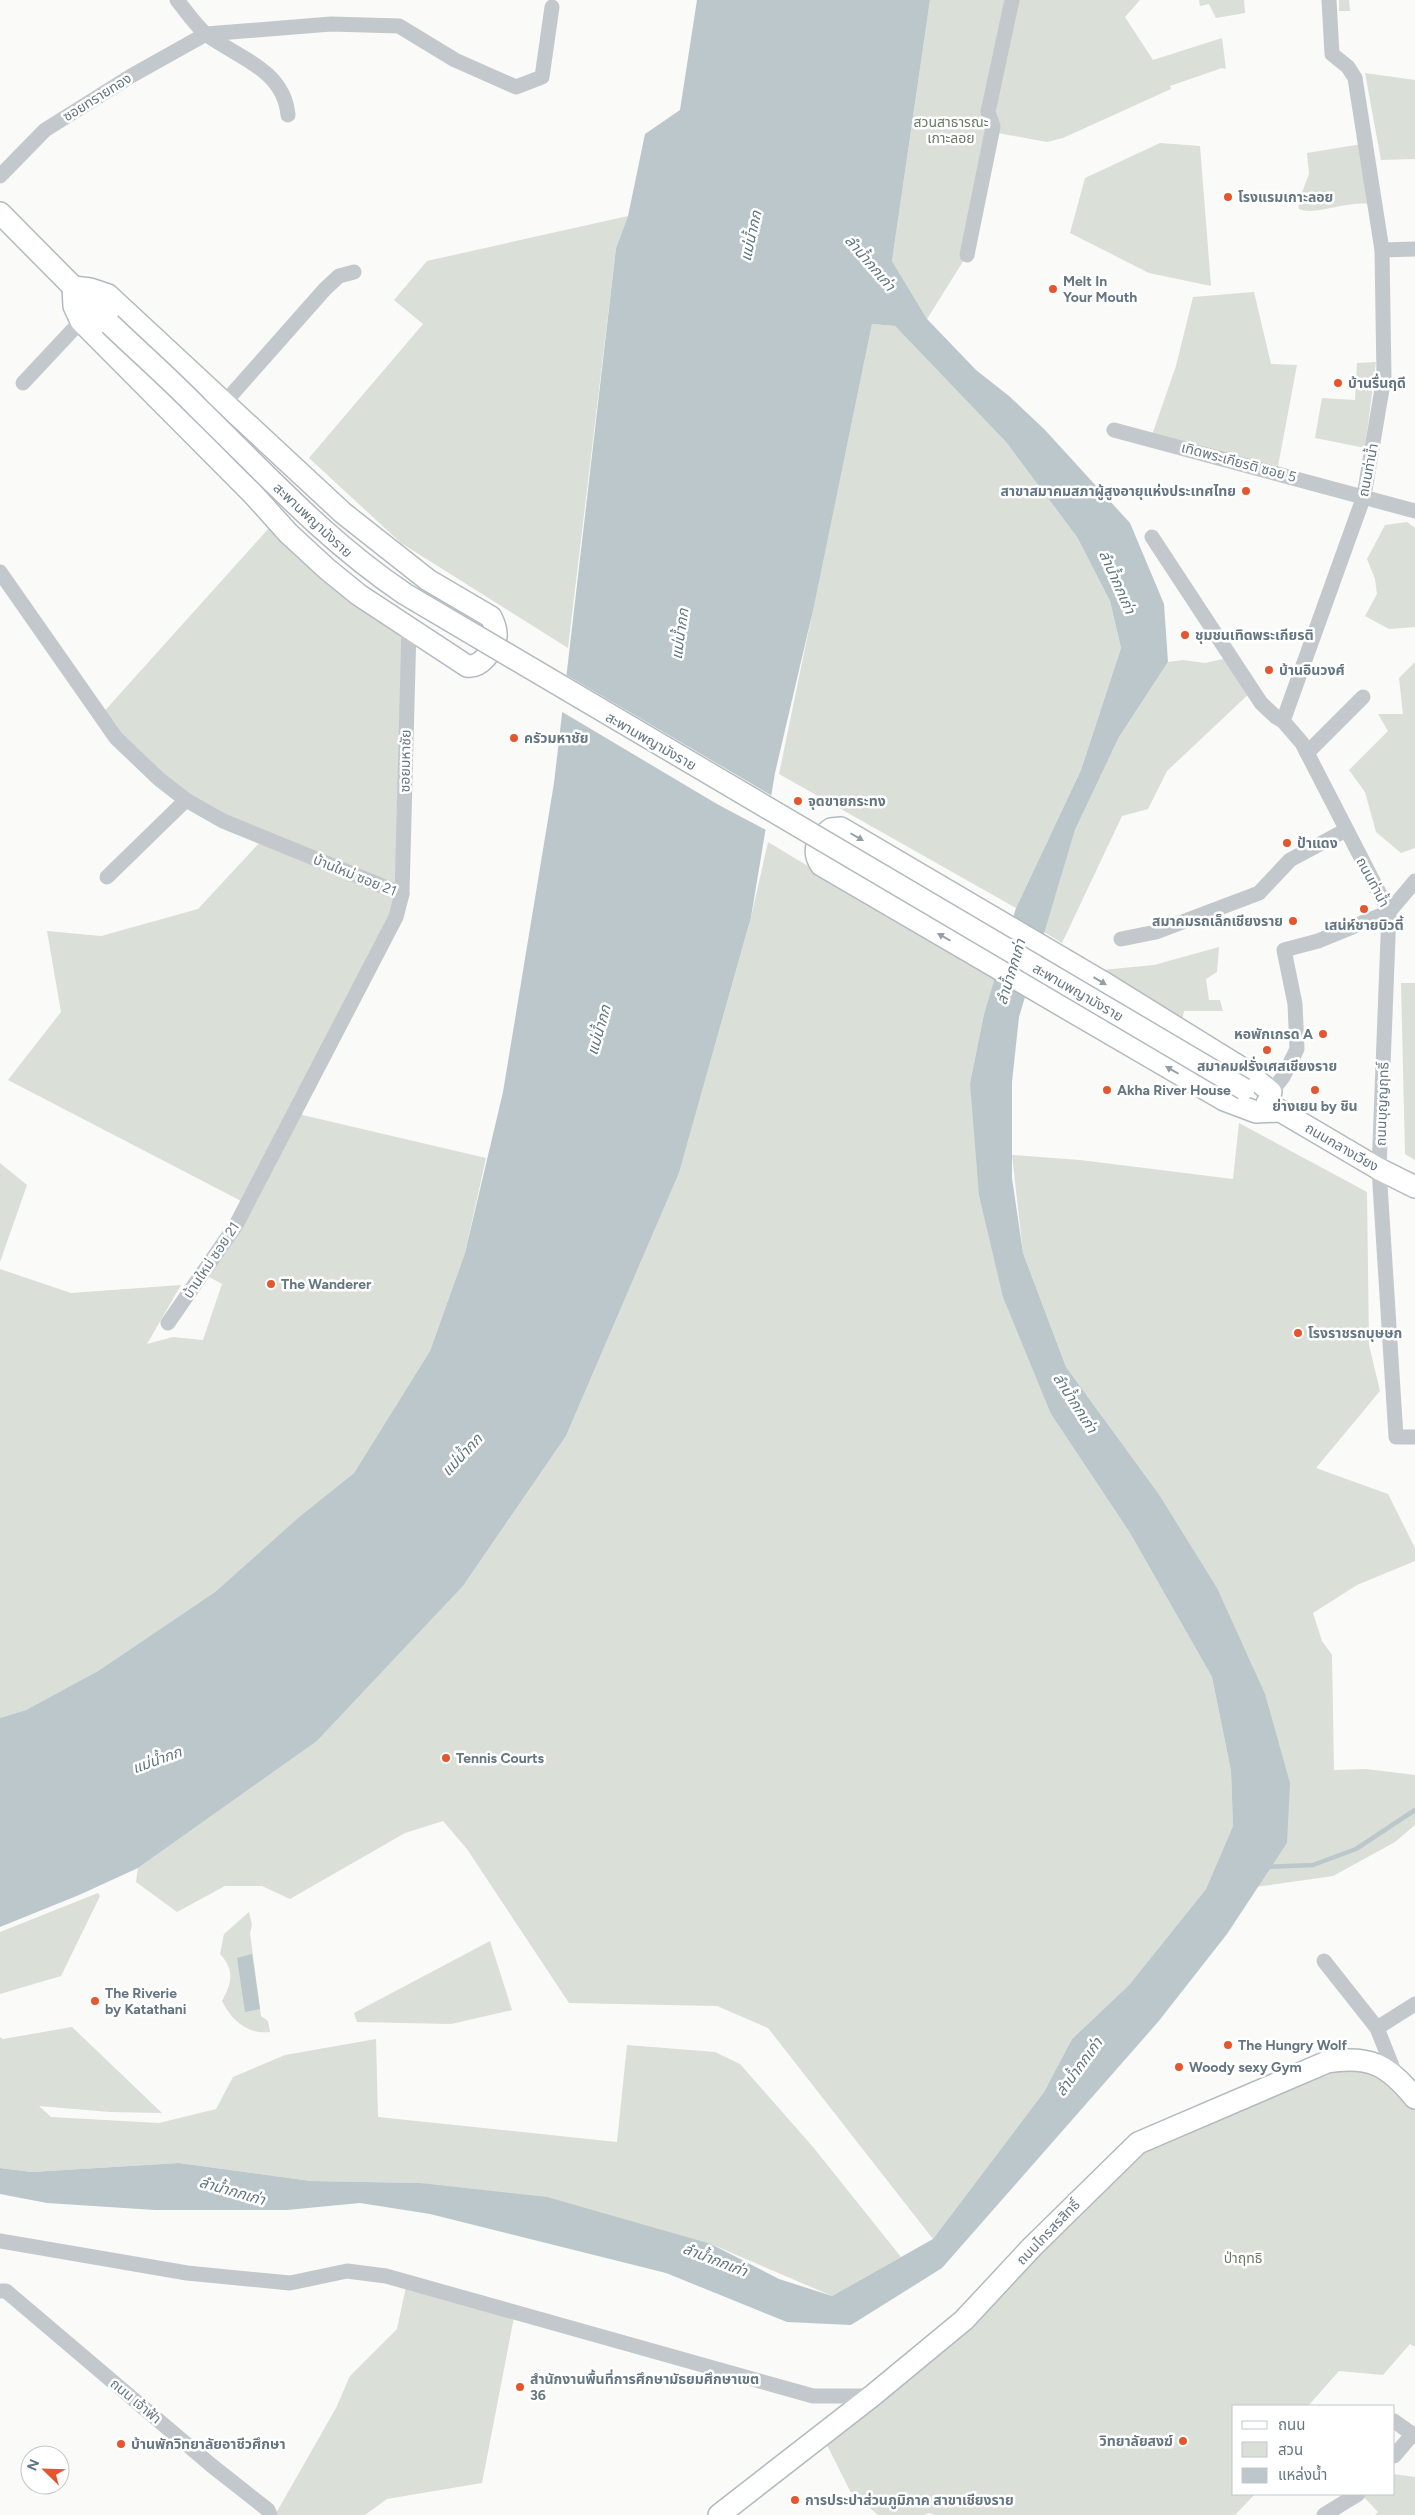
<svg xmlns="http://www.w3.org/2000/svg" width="1415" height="2515" font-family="Figtree,'Noto Sans Thai',sans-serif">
	<rect width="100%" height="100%" fill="#fafaf8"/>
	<g fill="#dadfd7">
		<path d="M930,0H1140L1125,17L1153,60L1222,38L1226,69L1222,68L1170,86L1171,89L1063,138L1047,142L992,132L967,255L927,319L892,261Z"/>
		<path d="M1199,0H1244L1245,13L1216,18L1209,4L1200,6Z"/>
		<path d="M1339,0H1349L1350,11H1339Z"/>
		<path d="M1365,73L1415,80V159L1381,160Z"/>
		<path d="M1160,143L1200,146L1211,286L1149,273L1070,233L1085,178Z"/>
		<path d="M1362,144L1368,204C1346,201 1314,216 1299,209L1298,203L1309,174L1307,153Z"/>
		<path d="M628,216L616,248L568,648L401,543L309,458L423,324L394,300L427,261Z"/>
		<path d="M1254,292L1271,364L1297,365L1278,466L1152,435L1176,366L1193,297Z"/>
		<path d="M872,324L895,326L1006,442L1077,537L1110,601L1121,648L1081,770L1016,908L779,774Z"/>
		<path d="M1376,362L1365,448L1315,438L1322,398L1355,400L1357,363Z"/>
		<path d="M1407,522L1415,528V627L1389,629L1365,616L1377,594L1375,579L1367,559L1385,525Z"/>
		<path d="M270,527L409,628L402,894L245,1203L8,1080L61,1012L47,931L101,936L198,909L264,838L159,779L100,716Z"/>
		<path d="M1232,657L1252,691L1167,771L1148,809L1122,816L1062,943L1044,932L1075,830L1119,737L1168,662L1183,660L1205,663Z"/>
		<path d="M1415,662V848L1401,853L1376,832L1365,792L1349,770L1388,731L1378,714H1403L1399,678Z"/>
		<path d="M768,842L995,979L984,1014L970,1083L1051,1414L1130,1533L1212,1677L1231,1771L1233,1826L1206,1889L1129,1985L1072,2039L1044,2092L933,2239L768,2028L717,2006L569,2003L467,1849L443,1821L405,1833L290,1899L262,1886H225L177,1912L136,1882L138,1868L317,1741L463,1586L566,1436L679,1173L751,917Z"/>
		<path d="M1219,947L1217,972L1206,979L1209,1000H1220L1223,1011H1184L1182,1021L1102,970L1154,965Z"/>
		<path d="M1401,983H1415V1160L1405,1154Z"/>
		<path d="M294,1113L486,1158L465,1253L430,1351L354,1473L299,1517L215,1592L98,1671L26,1710L0,1718V1269L71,1293L181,1285L147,1344L173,1337L203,1340L222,1284L202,1273Z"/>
		<path d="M1239,1123L1367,1192L1369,1345L1380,1391L1316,1468L1388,1494L1415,1548V1561L1357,1585L1313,1613L1322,1641L1332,1655L1334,1770L1366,1769L1415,1775V1825L1395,1842L1333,1876L1256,1887L1287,1843L1158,1493L1066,1367L1023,1253L1012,1155L1080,1160L1233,1179Z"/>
		<path d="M0,1163L27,1185L0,1262Z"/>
		<path d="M98,1893L100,1896L61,1976L0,1994V1932Z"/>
		<path d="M249,1912L252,1925L250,1933L261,2016L268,2021L270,2032C247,2035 231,2019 222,2001C232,1983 235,1970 220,1954L224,1934Z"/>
		<path d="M490,1941L512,2010L451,2024L357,2022L354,2013Z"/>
		<path d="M72,2027L162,2113L110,2112L39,2106L51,2117L159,2123L216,2109L233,2077L285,2055L376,2039L378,2117L617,2142L627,2045L715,2052L740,2064L813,2147L901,2257L832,2296L711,2244L420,2183L311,2181L179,2163L32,2172L0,2168V2037L3,2039Z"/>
		<path d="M1351,2058L1415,2098V2347L1410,2344L1383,2375L1339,2371L1308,2406H1234V2494H1255L1235,2515H935L929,2513L924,2515H878L850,2491L822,2435L964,2320L1138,2143Z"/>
		<path d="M407,2282L515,2312L482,2483L387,2499L365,2515H275L336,2408L350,2376L397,2329Z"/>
		<path d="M1394,2474L1415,2477V2515H1375L1378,2512L1364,2497L1367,2494H1394Z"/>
	</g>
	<g fill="#bbc7cb">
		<path d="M697,0H930L892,261L927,319L976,370L1009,396L1045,430L1130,523L1164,604L1168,662L1119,737L1075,830L1019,1017L1012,1082V1178L1023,1253L1066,1367L1158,1493L1217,1588L1265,1694L1290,1783L1287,1843L1227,1934L1158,2022L942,2268L851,2325L787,2322L666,2273L430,2214L360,2203L287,2210H155L47,2203L0,2194V2168L32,2172L179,2163L311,2181L420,2183L547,2197L711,2244L779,2279L832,2296L933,2239L1044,2092L1072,2039L1129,1985L1206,1889L1233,1826L1231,1771L1212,1677L1130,1533L1051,1414L1003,1297L979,1195L970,1083L984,1014L1016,908L1081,770L1121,648L1110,601L1077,537L1006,442L895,326L872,324L814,606L775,773L751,917L679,1173L566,1436L463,1586L317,1741L138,1868L79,1895L0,1927V1718L26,1710L98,1671L215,1592L299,1517L354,1473L430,1351L465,1253L503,1092L554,783L616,248L628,216L645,134L680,110Z"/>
		<path d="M252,1954L260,2009L245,2012L237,1958Z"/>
	</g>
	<path fill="#fafaf8" d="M563,673L774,797L768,831L717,804L559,710Z"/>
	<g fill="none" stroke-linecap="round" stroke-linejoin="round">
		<path stroke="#bbc7cb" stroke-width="4.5" d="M1265,1867L1313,1865L1356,1849L1415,1810"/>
		<g stroke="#b3babf" stroke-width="24">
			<g id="secondary">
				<path d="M0,213L110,324"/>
				<path d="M73,287L90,289L108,295L343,513L428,580L491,617C494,623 497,630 496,637C493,651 481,668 467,666L359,595L327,569L288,533L253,494L81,321L74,306Z"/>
				<path d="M1271,1092L1243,1069L1101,981L841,828L831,829C818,838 811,850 821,865L1224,1100L1256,1112L1280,1111"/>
				<path d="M1267,1103L1379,1169L1415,1187"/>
				<path d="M719,2515L872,2396L964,2320L1032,2247L1138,2143L1327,2062C1370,2055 1388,2065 1415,2098"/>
			</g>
		</g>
		<g stroke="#c3c8cc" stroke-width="15">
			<path d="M177,0C186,11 196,26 207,35C239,58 284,70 288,115"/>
			<path d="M1329,0L1332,54L1348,67L1355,78L1382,250L1384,377L1364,496L1283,721L1302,743L1389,912"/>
			<path d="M0,176L45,130L131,76L206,34L331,24L399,26L455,60L516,87L542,77L552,7"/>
			<path d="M1382,250L1415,249"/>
			<path d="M967,255L992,132L993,126L988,112L1012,0"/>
			<path d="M23,383L81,321"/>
			<path d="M225,402L325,289L339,276L354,272"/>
			<path d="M1114,430L1415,511"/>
			<path d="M1152,537L1261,703L1276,717L1283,721"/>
			<path d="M0,572L116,738L159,779L186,800L223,821L402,894L396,917L236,1225L168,1323"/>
			<path d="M1307,753L1363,697"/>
			<path d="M107,877L186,800"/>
			<path d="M1415,881L1389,912L1379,1169L1396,1437H1415"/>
			<path d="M402,894L409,628"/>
			<path d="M1121,939L1156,932L1259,893L1290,860L1346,830"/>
			<path d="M1275,1100L1271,1092L1283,1077L1297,1049L1295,1004L1284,950L1318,941L1389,912"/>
			<path d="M1324,1961L1377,2028L1396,2076"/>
			<path d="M1377,2028L1415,2004"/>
			<path d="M0,2241L187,2273L290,2283L347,2271L386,2276L813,2396H872"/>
			<path d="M0,2291H6L211,2465L268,2510L270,2515"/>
			<path d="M1394,2421L1415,2436"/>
			<path d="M1394,2456L1412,2435"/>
			<path d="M1324,2515L1358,2494"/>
		</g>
		<use href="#secondary" stroke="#fff" stroke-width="21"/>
		<g stroke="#b3babf" stroke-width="24" stroke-linecap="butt">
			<path id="secondary-bridge" d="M110,324C139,352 170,379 198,408C267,475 325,540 405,594L1244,1089"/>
		</g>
		<use href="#secondary-bridge" stroke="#fff" stroke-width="21"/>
	</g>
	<defs><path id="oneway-solid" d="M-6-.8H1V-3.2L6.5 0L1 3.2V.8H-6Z" transform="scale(1.25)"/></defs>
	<g fill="#939fa8">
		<use href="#oneway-solid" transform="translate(857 837) rotate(30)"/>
		<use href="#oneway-solid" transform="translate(944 937) rotate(-150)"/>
		<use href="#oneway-solid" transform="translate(1100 981) rotate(31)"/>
		<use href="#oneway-solid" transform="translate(1172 1070) rotate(-150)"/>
	</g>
	<g fill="#e4572e" stroke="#fff" stroke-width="2">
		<circle cx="1228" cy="197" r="5"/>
		<circle cx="1053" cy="289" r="5"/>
		<circle cx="1338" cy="383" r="5"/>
		<circle cx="1246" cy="491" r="5"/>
		<circle cx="1185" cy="635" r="5"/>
		<circle cx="1269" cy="670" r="5"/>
		<circle cx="514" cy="738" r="5"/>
		<circle cx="798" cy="801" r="5"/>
		<circle cx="1287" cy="843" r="5"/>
		<circle cx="1364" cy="909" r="5"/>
		<circle cx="1293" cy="921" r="5"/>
		<circle cx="1323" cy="1034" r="5"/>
		<circle cx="1267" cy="1050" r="5"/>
		<circle cx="1107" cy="1090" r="5"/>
		<circle cx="1315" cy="1090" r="5"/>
		<circle cx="271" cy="1284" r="5"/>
		<circle cx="1298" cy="1333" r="5"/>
		<circle cx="446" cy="1758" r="5"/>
		<circle cx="95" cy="2001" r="5"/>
		<circle cx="1228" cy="2045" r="5"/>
		<circle cx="1179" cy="2067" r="5"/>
		<circle cx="520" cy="2387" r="5"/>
		<circle cx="1183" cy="2441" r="5"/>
		<circle cx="121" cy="2444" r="5"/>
		<circle cx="795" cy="2500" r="5"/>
	</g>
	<g text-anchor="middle" stroke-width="5" stroke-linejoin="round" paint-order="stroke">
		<g font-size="14" fill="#657683" stroke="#fff">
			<text transform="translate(97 97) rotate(-32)" y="5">ซอยทรายทอง</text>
			<text transform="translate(1239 462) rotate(15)" y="5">เทิดพระเกียรติ ซอย 5</text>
			<text transform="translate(1368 470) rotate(-79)" y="5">ถนนท่าน้ำ</text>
			<text transform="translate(313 520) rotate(43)" y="5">สะพานพญามังราย</text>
			<text transform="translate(651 741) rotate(30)" y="5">สะพานพญามังราย</text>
			<text transform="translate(405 761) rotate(-89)" y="5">ซอยมหาชัย</text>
			<text transform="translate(355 875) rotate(22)" y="5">บ้านใหม่ ซอย 21</text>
			<text transform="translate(1373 882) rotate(62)" y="5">ถนนท่าน้ำ</text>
			<text transform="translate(1078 992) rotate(30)" y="5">สะพานพญามังราย</text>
			<text transform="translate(1382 1104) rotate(-88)" y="5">ถนนบุญญฤทธิ์</text>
			<text transform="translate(1342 1147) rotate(30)" y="5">ถนนกลางเวียง</text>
			<text transform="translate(211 1260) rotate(-56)" y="5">บ้านใหม่ ซอย 21</text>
			<text transform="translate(1048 2232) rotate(-46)" y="5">ถนนไกรสรสิทธิ์</text>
			<text transform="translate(136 2401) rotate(40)" y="5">ถนน เจ้าฟ้า</text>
		</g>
		<g font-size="14" fill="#687a64" stroke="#fff">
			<text x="951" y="127">สวนสาธารณะ<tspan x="951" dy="16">เกาะลอย</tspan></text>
			<text x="1243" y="2263">ป่าฤทธิ</text>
		</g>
		<g font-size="14" font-weight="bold" fill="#657683" stroke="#fff" text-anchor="start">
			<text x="1238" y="202">โรงแรมเกาะลอย</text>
			<text x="1063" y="286">Melt In<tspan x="1063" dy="16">Your Mouth</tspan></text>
			<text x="1348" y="388">บ้านรื่นฤดี</text>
			<text x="1236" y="496" text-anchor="end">สาขาสมาคมสภาผู้สูงอายุแห่งประเทศไทย</text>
			<text x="1195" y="640">ชุมชนเทิดพระเกียรติ</text>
			<text x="1279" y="675">บ้านอินวงศ์</text>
			<text x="524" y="743">ครัวมหาชัย</text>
			<text x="808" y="806">จุดขายกระทง</text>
			<text x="1297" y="848">ป้าแดง</text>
			<text x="1283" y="926" text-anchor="end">สมาคมรถเล็กเชียงราย</text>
			<text x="1364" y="930" text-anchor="middle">เสน่ห์ชายบิวตี้</text>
			<text x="1313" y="1039" text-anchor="end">หอพักเกรด A</text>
			<text x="1267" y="1071" text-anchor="middle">สมาคมฝรั่งเศสเชียงราย</text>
			<text x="1117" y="1095">Akha River House</text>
			<text x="1315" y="1111" text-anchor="middle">ย่างเยน by ชิน</text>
			<text x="281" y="1289">The Wanderer</text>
			<text x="1308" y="1338">โรงราชรถบุษษก</text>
			<text x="456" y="1763">Tennis Courts</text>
			<text x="105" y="1998">The Riverie<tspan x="105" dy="16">by Katathani</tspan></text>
			<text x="1238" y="2050">The Hungry Wolf</text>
			<text x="1189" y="2072">Woody sexy Gym</text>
			<text x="530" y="2384">สำนักงานพื้นที่การศึกษามัธยมศึกษาเขต<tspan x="530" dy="16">36</tspan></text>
			<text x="1173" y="2446" text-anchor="end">วิทยาลัยสงฆ์</text>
			<text x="131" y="2449">บ้านพักวิทยาลัยอาชีวศึกษา</text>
			<text x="805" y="2505">การประปาส่วนภูมิภาค สาขาเชียงราย</text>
		</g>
		<g font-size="15" font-style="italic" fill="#60757c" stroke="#fff">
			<text transform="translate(751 236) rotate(-77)" y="5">แม่น้ำกก</text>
			<text transform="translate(870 263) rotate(49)" y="5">ลำน้ำกกเก่า</text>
			<text transform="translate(1117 582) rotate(66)" y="5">ลำน้ำกกเก่า</text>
			<text transform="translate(680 634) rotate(-82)" y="5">แม่น้ำกก</text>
			<text transform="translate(1011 972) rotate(-73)" y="5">ลำน้ำกกเก่า</text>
			<text transform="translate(599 1030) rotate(-74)" y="5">แม่น้ำกก</text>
			<text transform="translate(1075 1403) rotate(57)" y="5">ลำน้ำกกเก่า</text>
			<text transform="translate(462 1455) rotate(-47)" y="5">แม่น้ำกก</text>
			<text transform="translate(157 1760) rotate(-20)" y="5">แม่น้ำกก</text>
			<text transform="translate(1079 2067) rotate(-54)" y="5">ลำน้ำกกเก่า</text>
			<text transform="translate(232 2191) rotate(16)" y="5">ลำน้ำกกเก่า</text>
			<text transform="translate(715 2260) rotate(21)" y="5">ลำน้ำกกเก่า</text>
		</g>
	</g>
	<rect x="1232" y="2405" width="162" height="90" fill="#ffffff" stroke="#c1c8cd"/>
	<rect x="1242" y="2421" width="25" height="8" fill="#ffffff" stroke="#c1c8cd"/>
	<text x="1278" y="2430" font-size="15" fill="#657683">ถนน</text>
	<rect x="1242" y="2442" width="25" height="15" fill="#dadfd7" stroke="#c1c8cd"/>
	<text x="1278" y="2455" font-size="15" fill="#657683">สวน</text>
	<rect x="1242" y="2468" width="25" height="15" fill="#bbc7cb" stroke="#c1c8cd"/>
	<text x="1278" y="2480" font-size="15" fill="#657683">แหล่งน้ำ</text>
	<g transform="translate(45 2470) rotate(293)"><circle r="24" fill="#ffffff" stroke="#c1c8cd"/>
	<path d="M0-4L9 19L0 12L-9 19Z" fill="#e4572e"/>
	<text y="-8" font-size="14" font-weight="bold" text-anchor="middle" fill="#657683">N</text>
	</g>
</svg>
